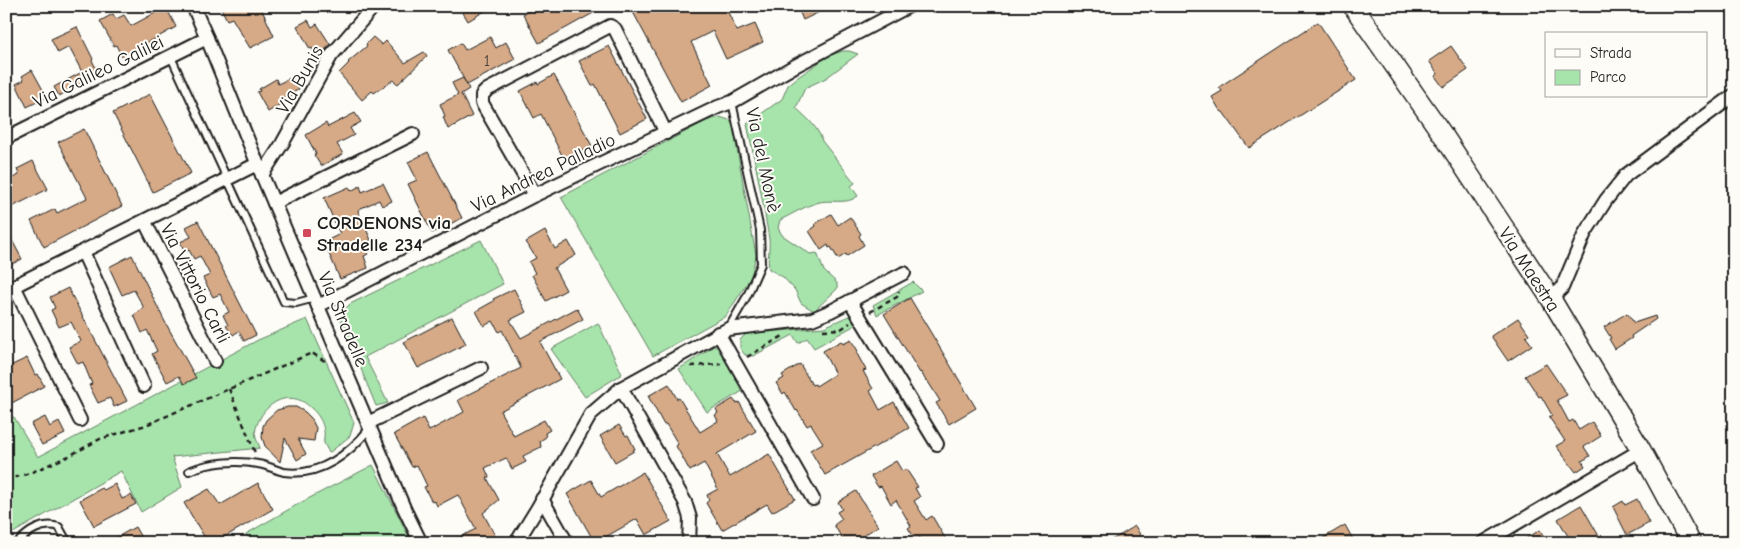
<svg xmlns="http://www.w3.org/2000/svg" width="1740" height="549" font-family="'Comic Neue',sans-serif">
	<rect width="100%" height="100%" fill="#fdfcf7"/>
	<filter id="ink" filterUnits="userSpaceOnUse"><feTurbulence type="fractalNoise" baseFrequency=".02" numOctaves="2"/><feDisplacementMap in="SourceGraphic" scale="10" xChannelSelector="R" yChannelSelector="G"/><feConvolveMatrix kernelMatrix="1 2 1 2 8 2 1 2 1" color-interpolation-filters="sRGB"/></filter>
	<g filter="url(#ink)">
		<g fill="#a7e4ab" stroke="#628064">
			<path d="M843,51H849L858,54L826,78L805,88L796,108C806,117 819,128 822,141L855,183L851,186L858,196C846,206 830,198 816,203C803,207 791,215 780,220L778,228L782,235L810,254L817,253L824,271L837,283V289L814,311L801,303L795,290L783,277L769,269C767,259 770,249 769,239C763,200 755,162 747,124L782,99L788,85L798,77L830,55Z"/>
			<path d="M720,117L732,121L756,255L751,277L726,316L653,356L561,197L706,121Z"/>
			<path d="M481,240L503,284L365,357L388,403L376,406L339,315L350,304Z"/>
			<path d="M913,282L922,291L877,315L873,305Z"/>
			<path d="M851,315L859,323L814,348L807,338L798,343L793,335L753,356L745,355L740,348V340L746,334L824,327Z"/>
			<path d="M307,319L354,423L350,436L329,453C328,450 325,446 324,443C323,439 325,435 324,431C323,422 318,414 311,408C294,390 270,399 260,418C257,424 254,431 256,437C256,440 259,444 260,448L172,457L182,487L141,512L121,471L6,537V420L14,417L38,457L258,340Z"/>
			<path d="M598,323L622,374L585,397L551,349Z"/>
			<path d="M714,346H719L746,389L707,412L679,369Z"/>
			<path d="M373,465L412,543H251L246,534L300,503Z"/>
		</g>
		<g fill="#d6aa87" stroke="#1c1c1c">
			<path d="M220,6H260L274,36L250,48L232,18L227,20Z"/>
			<path d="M459,6H493L468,21Z"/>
			<path d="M539,6H606L539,43L523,14Z"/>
			<path d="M644,6H725L737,31L755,24L763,42L726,59L713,31L691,42L712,85L681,102L633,12Z"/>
			<path d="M797,6H832L803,20Z"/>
			<path d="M166,7L176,27L122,57L116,45L114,46L100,21L113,14L116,19L124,15L131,26Z"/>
			<path d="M308,20L312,27L317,24L330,44L317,60L312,48L310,49L297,26Z"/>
			<path d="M1318,22L1356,80L1249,148L1223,112H1222L1219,109L1212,97L1222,91L1219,87Z"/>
			<path d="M77,27L93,59L92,60L99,75L59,96L54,87L82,72L69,47L58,53L51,39Z"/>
			<path d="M373,37L382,45L386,41L405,63L424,52L427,56L398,84L393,80L374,93L372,91L362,100L339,73L349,63L348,62L367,46L366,44Z"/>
			<path d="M490,37L496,48L506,42L515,59L467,85L448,50L461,43L465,50Z"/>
			<path d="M609,46L647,119L620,133L595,84L592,86L579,61Z"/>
			<path d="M1451,46L1468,70L1443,87L1435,76L1438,74L1429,61Z"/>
			<path d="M32,70L47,97L27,107L16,84L24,80L22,76Z"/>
			<path d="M554,75L592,146L565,161L541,114L534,118L520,91L537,82L538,84Z"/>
			<path d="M292,77L299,89L293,93L294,95L287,99L288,100L268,112L257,92L260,91L259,89L276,79L278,84Z"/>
			<path d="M463,78L469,89L461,94L472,116L448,129L443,117L445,116L440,104L458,95L452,83Z"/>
			<path d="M150,94L191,173L153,192L113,113Z"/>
			<path d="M355,113L361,122L350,128L354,135L337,144L343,154L321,166L314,155L316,154L306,135L326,123L328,127Z"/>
			<path d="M84,129L122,206L44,247L31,221L55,209L57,213L87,198L58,142Z"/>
			<path d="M428,152L462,218L432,233L408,184L417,180L408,162Z"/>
			<path d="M33,161L48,189L6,210V181L19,175L17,169Z"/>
			<path d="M383,183L392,201L382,206L379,200L359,209L358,211L371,240L363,244L368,254L364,256L368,268L340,279L324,242L340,234L324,198L349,187L351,191L360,186L362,192Z"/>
			<path d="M831,214L838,225L850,217L861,234L859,236L864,245L847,256L846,254L838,259L831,247L829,248L828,245L821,250L809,231L816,226L815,224Z"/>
			<path d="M198,221L256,335L244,341L239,331L233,335L226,326L228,325L223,315L229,312L220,294L213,297L203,278L210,275L200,256L194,259L189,250L185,252L180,242L191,237L186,227Z"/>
			<path d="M6,229L22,259L6,267Z"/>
			<path d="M545,231L555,249L568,241L576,255L554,268L566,290L546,301L532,275L535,273L529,262L536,258L526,242Z"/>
			<path d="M132,255L164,320L196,378L184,384L179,376L167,382L152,354L157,351L147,330L142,333L134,315L144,308L134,290L122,295L109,267Z"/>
			<path d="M68,288L127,401L114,407L110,398L98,403L89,385L92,384L83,362L78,364L69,347L81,341L71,322L59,327L51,310L55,308L50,297Z"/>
			<path d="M514,289L526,312L510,320L521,338L577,308L583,319L540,342L560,379L500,411L514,436L544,420L550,430L545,433L546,437L540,441L541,447L523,456L526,462L512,469L506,458L485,468L489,477L487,478L499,500L483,513L497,539L491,543H448L476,529L458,495L437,506L435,501L432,502L424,487L427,486L417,465L412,467L394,434L423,418L429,431L464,412L458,400L521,368L502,330L499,332L493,321L484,326L476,311L494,301L493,299Z"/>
			<path d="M910,298L976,408L949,424L936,403L940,401L927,380L926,381L921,372L920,373L884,314Z"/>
			<path d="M1627,313L1634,323L1655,316L1656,319L1631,336L1632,338L1615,349L1609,339L1611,338L1604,327Z"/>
			<path d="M452,317L466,344L418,368L404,342Z"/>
			<path d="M1518,318L1529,334L1526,337L1532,345L1508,361L1491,336Z"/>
			<path d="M851,340L858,351L856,352L866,370L863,371L873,389L870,391L880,410L894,402L909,428L825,475L810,450L823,443L811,424L807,426L797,410L796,411L785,392L783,394L776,383L784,378L782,375L800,364L812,385L815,384L816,386L835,374L823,351L841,341L843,344Z"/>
			<path d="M27,358L35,375L38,374L44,386L6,406V380L13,377L8,367Z"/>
			<path d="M1546,364L1567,395L1557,400L1569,422L1573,420L1579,430L1592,422L1601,436L1584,447L1590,456L1582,461L1585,466L1576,472L1556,446L1565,441L1549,417L1552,415L1541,396L1539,397L1525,376Z"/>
			<path d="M669,384L677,399L679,398L700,432L718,421L715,415L718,413L716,409L733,399L736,403L739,402L756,431L717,454L730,477L769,454L795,499L772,512L767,504L722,530L706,503L709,500L707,495L718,489L704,463L690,471L676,446L678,444L666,424L664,425L648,396Z"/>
			<path d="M288,407H296L305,412L311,418L316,428L314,441L298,439L306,454L297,460L285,438L280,462L265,446L262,437L263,426L266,420L277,410Z"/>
			<path d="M45,417L50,427L59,422L65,434L42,445L31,424Z"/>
			<path d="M619,425L626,436L628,435L635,449L633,450L634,451L615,462L600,436Z"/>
			<path d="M896,461L902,471L906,469L918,487L915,488L920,497L914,501L926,520L932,516L948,543H924L920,537L916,540L908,528L911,526L896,500L891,504L881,486L878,487L871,476Z"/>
			<path d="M643,472L671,521L646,535L637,519L595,543L567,494L591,480L601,497Z"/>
			<path d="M258,483L273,509L214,543H208L184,503L209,489L220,505Z"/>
			<path d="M115,484L122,499L131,495L136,504L94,526L80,500L102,488L104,490Z"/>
			<path d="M856,491L878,526L852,543H845L834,525L842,519L837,512L842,509L838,502Z"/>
			<path d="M1637,499L1649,523L1627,535L1613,507L1623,501L1625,505Z"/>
			<path d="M1581,505L1603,543H1572L1558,519Z"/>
			<path d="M1345,525L1355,543H1315Z"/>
			<path d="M1135,526L1145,543H1106L1124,533Z"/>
			<path d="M135,527L144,543H107Z"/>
			<path d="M1540,530L1548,543H1519Z"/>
		</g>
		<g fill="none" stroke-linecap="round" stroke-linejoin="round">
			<g stroke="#1c1c1c" stroke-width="10">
				<g id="lane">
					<path d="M171,57L284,302L296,303L315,298"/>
					<path d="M728,329L747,296L761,264L760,230L732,102"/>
					<path d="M189,471C209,462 237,460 258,464C267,465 275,470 284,472C320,477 349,454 370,428"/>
					<path d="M17,543C29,531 42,522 59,527L68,543"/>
				</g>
			</g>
			<g stroke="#1c1c1c" stroke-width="16">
				<g id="street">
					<path d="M193,6L207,38L262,175L404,508L421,543"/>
					<path d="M6,138L207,38"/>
					<path d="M262,175L282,144L331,56L374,6"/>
					<path d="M535,195L482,103V95L487,90L610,26L615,29L666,133"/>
					<path d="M274,203L413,134"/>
					<path d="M145,222L215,361"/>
					<path d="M83,252L144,386"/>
					<path d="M1551,299L1562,288L1585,233L1606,200L1626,175L1734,95"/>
					<path d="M850,301L937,444"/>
					<path d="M318,306L535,195L718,107L732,102L793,67L909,6"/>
					<path d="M718,333L813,499"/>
					<path d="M621,388L685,502L690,518L689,543"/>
					<path d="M80,420L14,286L257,164"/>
					<path d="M368,423L481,368"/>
					<path d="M542,499L567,543"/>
					<path d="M516,543L537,509L591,414L621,388L728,329L812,319L831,311L904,273"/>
					<path d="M1483,543L1641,450"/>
				</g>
			</g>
			<g stroke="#1c1c1c" stroke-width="22">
				<path id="secondary" d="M1353,6L1445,138L1551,299L1641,450L1691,543"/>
			</g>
			<g stroke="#1c1c1c" stroke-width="2.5" stroke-dasharray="5 4" stroke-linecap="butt">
				<path d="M870,312L897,297L899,291"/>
				<path d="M823,330L841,329L850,323"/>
				<path d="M747,357L783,336"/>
				<path d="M691,366L721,364"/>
				<path d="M229,389L256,455"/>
				<path d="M6,480L30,473L69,456L100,439L146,425L312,353L328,363"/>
			</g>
			<use href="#lane" stroke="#fdfcf7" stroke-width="6"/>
			<use href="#street" stroke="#fdfcf7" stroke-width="12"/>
			<use href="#secondary" stroke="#fdfcf7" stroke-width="19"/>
		</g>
	</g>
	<rect fill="#d1495b" stroke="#fdfcf7" stroke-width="2" x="302" y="228" width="10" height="10" rx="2.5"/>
	<g text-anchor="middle" stroke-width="4" stroke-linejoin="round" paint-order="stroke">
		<g font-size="16" fill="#4a4037">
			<text x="487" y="66">1</text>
		</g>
		<g font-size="19" fill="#1c1c1c" stroke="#fdfcf7">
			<text transform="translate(98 71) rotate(-26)" y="7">Via Galileo Galilei</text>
			<text transform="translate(299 79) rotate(-60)" y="7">Via Bunis</text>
			<text transform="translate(764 160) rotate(78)" y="7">Via del Monè</text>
			<text transform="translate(543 172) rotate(-26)" y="7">Via Andrea Palladio</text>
			<text transform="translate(1530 269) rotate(57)" y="7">Via Maestra</text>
			<text transform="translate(196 283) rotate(63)" y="7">Via Vittorio Carli</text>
			<text transform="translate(344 319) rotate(67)" y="7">Via Stradelle</text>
		</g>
		<g font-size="19" font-weight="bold" fill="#1c1c1c" stroke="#fdfcf7" text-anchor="start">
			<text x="317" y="229">CORDENONS via<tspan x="317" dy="22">Stradelle 234</tspan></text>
		</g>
	</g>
	<rect width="1740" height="549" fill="none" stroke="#fdfcf7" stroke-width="25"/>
	<rect x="12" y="12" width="1715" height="524" fill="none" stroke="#1c1c1c" stroke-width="2" filter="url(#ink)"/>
	<rect x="1545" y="32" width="162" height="65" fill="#fdfcf7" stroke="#a3a29f"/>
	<rect x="1555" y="49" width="25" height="8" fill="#fdfcf7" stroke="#a3a29f"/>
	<text x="1590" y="58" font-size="15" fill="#1c1c1c">Strada</text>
	<rect x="1555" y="70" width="25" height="15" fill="#a7e4ab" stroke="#a3a29f"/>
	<text x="1590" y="82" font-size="15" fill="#1c1c1c">Parco</text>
</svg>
